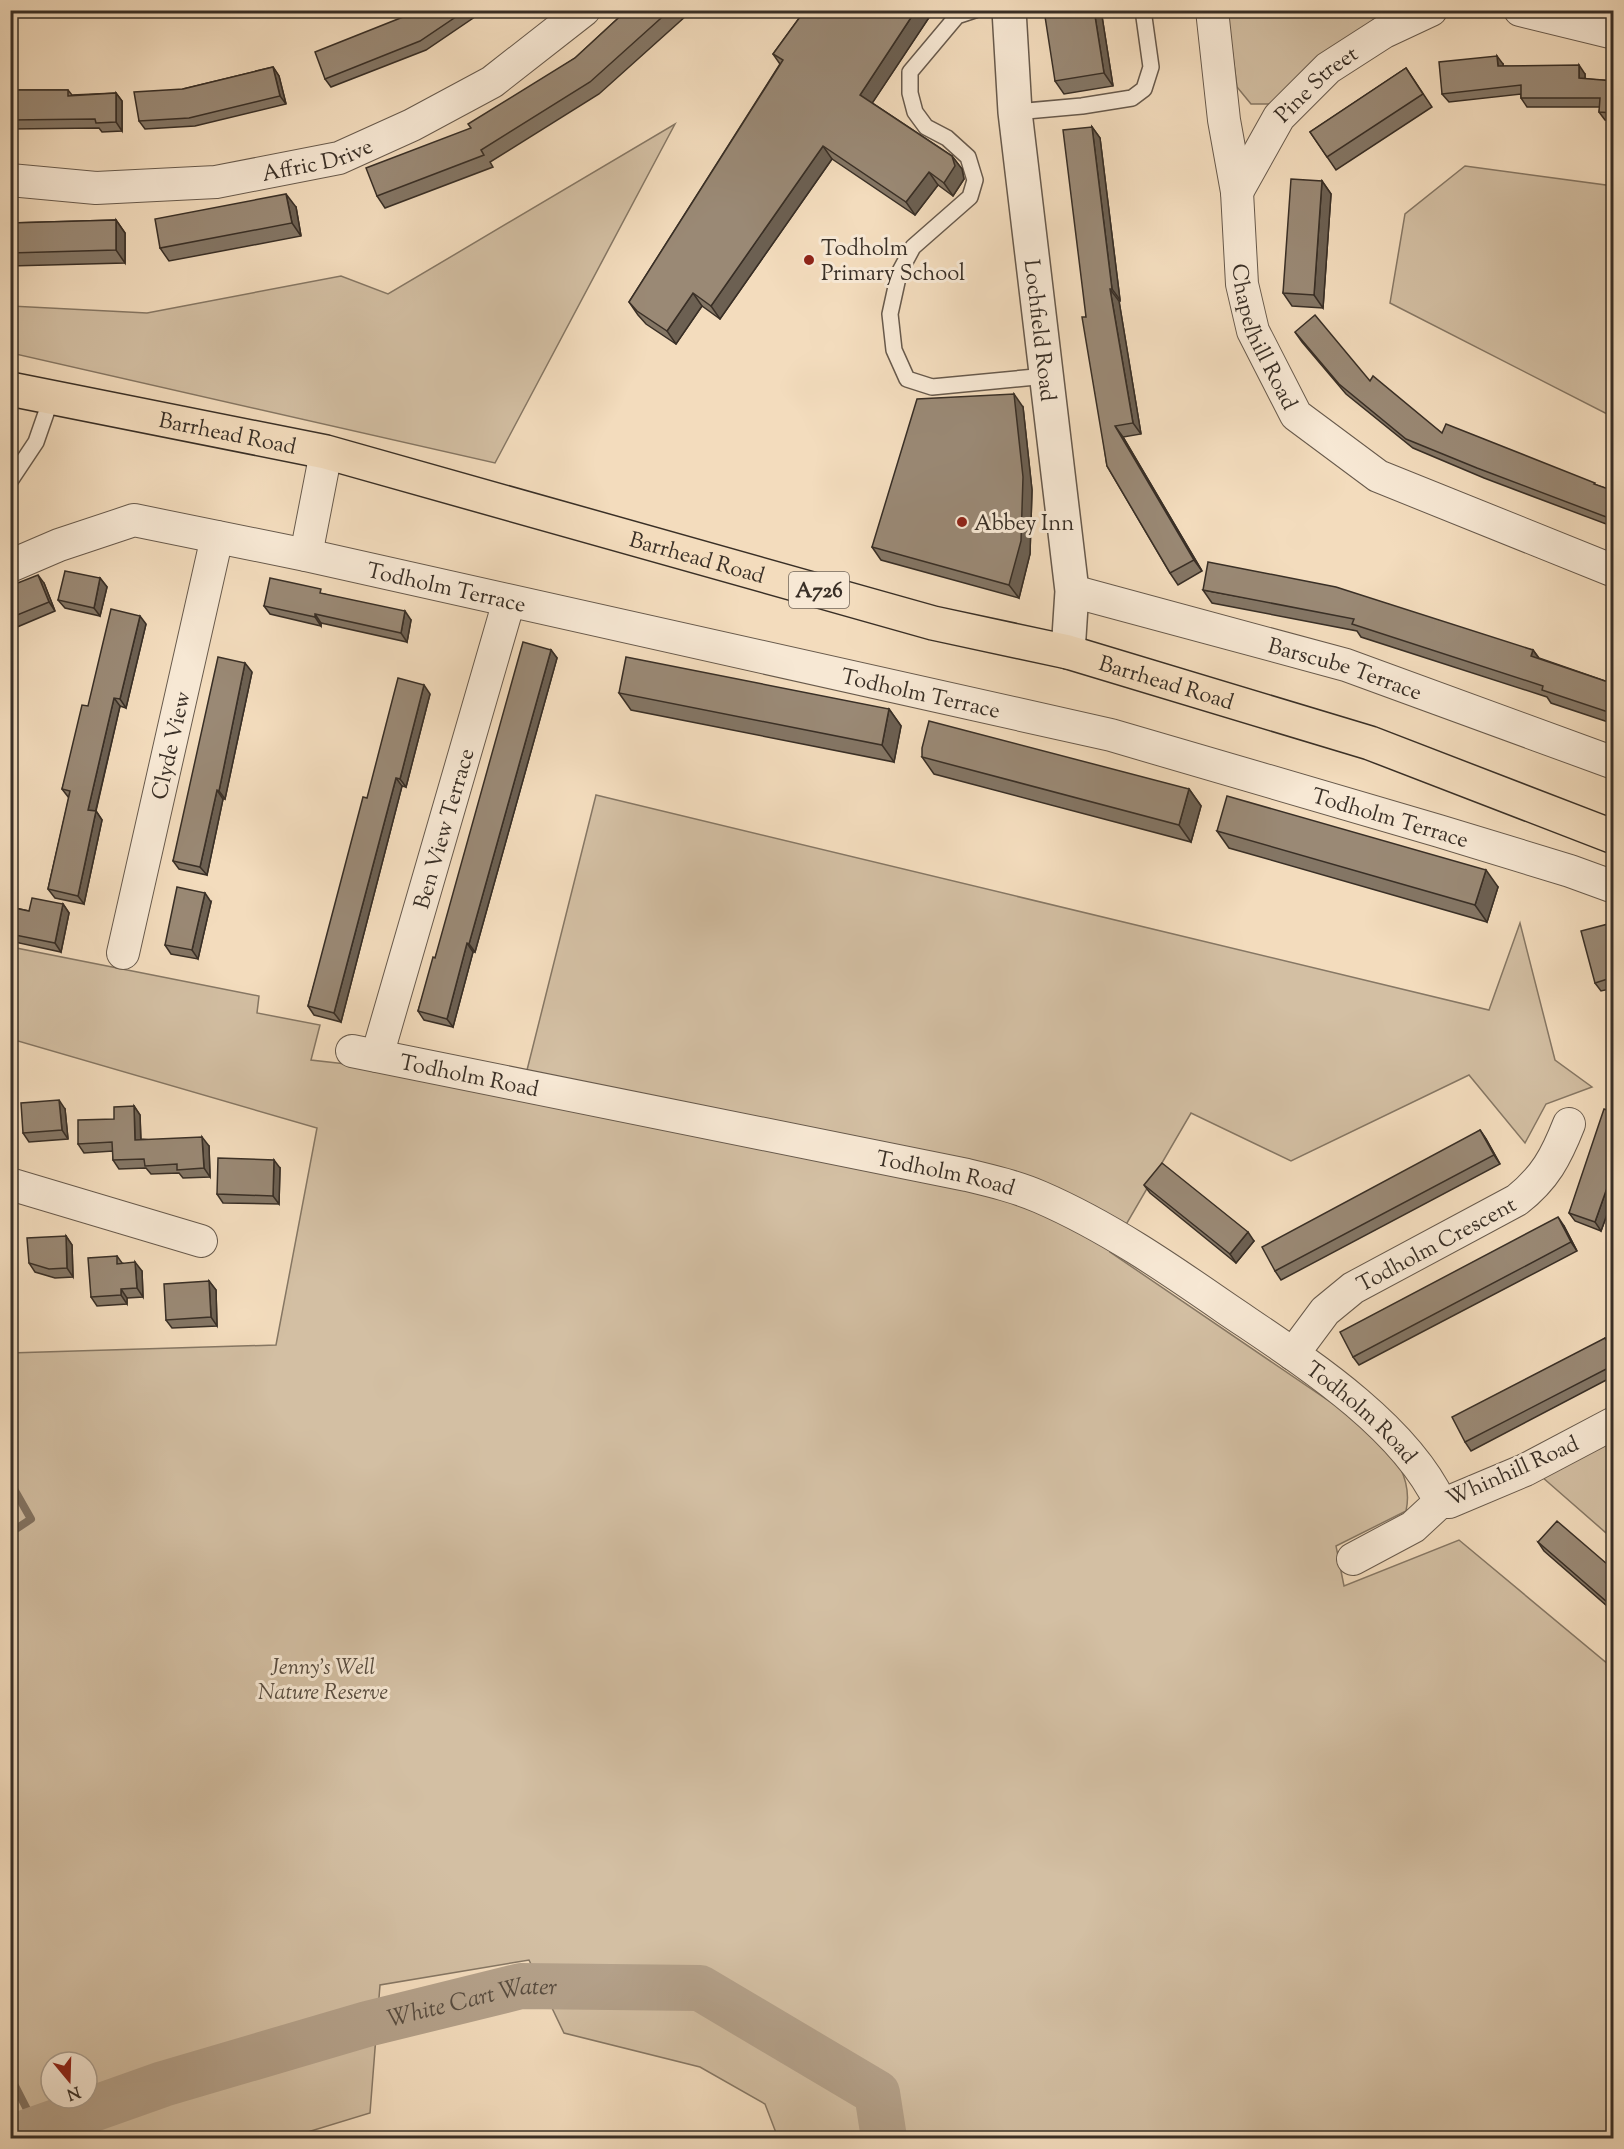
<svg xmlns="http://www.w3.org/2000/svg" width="1624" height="2149" font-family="'Sorts Mill Goudy',serif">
	<rect width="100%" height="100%" fill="#f3dcbd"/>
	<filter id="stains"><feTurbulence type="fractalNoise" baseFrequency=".00333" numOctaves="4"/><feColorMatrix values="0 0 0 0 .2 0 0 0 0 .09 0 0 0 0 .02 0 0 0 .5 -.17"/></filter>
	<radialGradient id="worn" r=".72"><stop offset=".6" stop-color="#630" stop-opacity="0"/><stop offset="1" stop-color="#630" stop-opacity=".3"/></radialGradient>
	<g fill="#d3bfa3" stroke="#867764" stroke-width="1.5" fill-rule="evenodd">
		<path d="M1227,11H1379L1376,22L1274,104H1251L1237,87Z"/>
		<path d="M675,124L495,463L11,353V306L147,313L341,276L388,294Z"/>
		<path d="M1465,166L1613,186V417L1390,303L1405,214Z"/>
		<path d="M596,795L1489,1010L1520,923L1555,1060L1592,1087L1546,1104L1525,1143L1469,1075L1291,1161L1191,1113L1110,1252L1376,1433C1395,1456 1413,1480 1406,1511L1336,1546L1344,1586L1459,1540L1609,1665L1614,1686L1613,2138H778L765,2104L700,2067L564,2033L529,1960L380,1985L370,2113L288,2138H11L10,1353L276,1345L317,1128L11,1039V947L259,996L257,1013L320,1025L311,1060L355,1065L520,1098ZM51,2062H87V2098H51Z"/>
		<path d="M1613,1439V1539L1542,1477Z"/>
	</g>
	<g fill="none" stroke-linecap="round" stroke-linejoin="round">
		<g stroke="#837362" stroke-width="8">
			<path d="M10,1482L31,1519L10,1533"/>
			<path d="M10,2076L37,2129"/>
		</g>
		<path stroke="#b4a18a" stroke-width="46" id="s1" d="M11,2138L163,2084L367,2024L521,1986L700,1988L877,2093L884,2138"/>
		<g stroke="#685a4c" stroke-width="18">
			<g id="service">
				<path d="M975,10L957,16L910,72V93L915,112L926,127L947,138L968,157L975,180L970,197L913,247L899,273L890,314L894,350L907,379L932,387L1046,376"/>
				<path d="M1015,112L1082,106L1132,98L1144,89L1151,67L1143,10"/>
				<path d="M10,481L36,442L52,396"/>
			</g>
		</g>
		<g stroke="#685a4c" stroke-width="34">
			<g id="minor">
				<path id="s2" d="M1212,10L1224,120L1237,192L1242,284L1253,331L1296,415L1378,476L1614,571"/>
				<path d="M1520,10L1614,33"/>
				<path id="s3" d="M10,180L96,188L216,182L339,158L412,125L492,82L584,10"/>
				<path id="s4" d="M1237,192L1279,117L1328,68L1384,32L1431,10"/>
				<path d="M306,555L326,452"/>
				<path id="s5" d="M10,566L59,545L134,520L306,555L1111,735L1439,831L1570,871L1614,887"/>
				<path id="s6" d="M1072,591L1346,665L1614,763"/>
				<path id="s7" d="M123,953L217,537"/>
				<path id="s8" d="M352,1051L967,1175C992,1181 1017,1187 1040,1197C1107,1226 1168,1268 1227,1309C1299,1358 1402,1422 1440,1502"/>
				<path id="s9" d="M377,1056L509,601"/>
				<path d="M10,1184L201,1241"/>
				<path id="s10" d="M1293,1354L1325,1311L1353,1288L1517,1200C1545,1178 1556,1157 1569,1124"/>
				<path d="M1353,1559L1413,1527L1440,1502H1449L1525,1470L1614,1423"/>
			</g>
		</g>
		<g stroke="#685a4c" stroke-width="36">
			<g id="tertiary">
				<path id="s11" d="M1009,10L1015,112L1072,591L1068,652"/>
			</g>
		</g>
		<g stroke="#392f26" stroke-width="36">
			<g id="primary">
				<path id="s12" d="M10,389L326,452L933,623L1068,652L1370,743L1614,837"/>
			</g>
		</g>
		<use href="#service" stroke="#f7e8d4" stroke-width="15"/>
		<use href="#minor" stroke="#f7e8d4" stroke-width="32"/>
		<use href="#tertiary" stroke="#f7e8d4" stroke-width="33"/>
		<use href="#primary" stroke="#f3dcbd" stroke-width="33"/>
	</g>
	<g fill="#847665" stroke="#392f26" stroke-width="1.5">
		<path d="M415,10H485L426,50L331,87L325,79Z"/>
		<path d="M627,10H691L687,15L599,94L490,162L493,167L385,208L377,196L471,128L575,58Z"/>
		<path d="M805,10H934L872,103L952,156L962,169L964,179L953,196L938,185L915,215L832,159L720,319L702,306L676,344L646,324L638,315L629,302L780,64L773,54Z"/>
		<path d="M1101,10L1113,86L1064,94L1055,81Z"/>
		<path d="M1503,64V66L1585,74V79L1614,81V121L1605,120L1599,112L1600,107H1527L1521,98V94L1449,102L1442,94Z"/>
		<path d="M273,67L279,76L286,104L195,126L145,129L139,121L183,89Z"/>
		<path d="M1406,68L1432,107L1336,170L1310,132Z"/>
		<path d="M10,90H68L72,95L116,93L122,101V131L102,132L99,128L10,129Z"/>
		<path d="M1092,127L1100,138L1120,300L1119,301L1141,434L1123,437L1202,571L1178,585L1170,573L1107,466L1086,317Z"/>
		<path d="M1322,181L1331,194L1323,308L1292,306L1283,293Z"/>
		<path d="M296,207L301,236L169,261L160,248Z"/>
		<path d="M116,220L125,233V263L10,266V223Z"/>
		<path d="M1295,332L1370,381L1442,433L1614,491V527L1484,478L1413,448L1346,394L1302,342Z"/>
		<path d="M1023,407L1032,490L1030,554L1019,598L881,560L872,547Z"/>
		<path d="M100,578L107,587L100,616L65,608L58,600Z"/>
		<path d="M44,583L55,611L10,630V586Z"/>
		<path d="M1203,590L1533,650L1539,658L1614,684V724L1551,703L1547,697L1361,637L1357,631L1212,603Z"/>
		<path d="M324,594L411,620L407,642L321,623V626L270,614L264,606Z"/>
		<path d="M146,624L126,708L120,706L96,811L102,820L84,904L55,898L48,889L69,798L62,789L88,706Z"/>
		<path d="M551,650L557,658L475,952H473L453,1027L424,1020L418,1011L435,958Z"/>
		<path d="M252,672L225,799H223L207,875L179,869L173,861Z"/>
		<path d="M619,693L889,709L901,726L894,762L631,710Z"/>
		<path d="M430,694L406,787L402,786L341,1022L314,1015L308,1006L367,798Z"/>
		<path d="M922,757L1189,789L1201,806L1191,842L934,774Z"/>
		<path d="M1217,831L1498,887L1487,922L1229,848Z"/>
		<path d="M211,902L198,959L171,954L165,945Z"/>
		<path d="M63,904L69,913L61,952L10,941V907L29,911Z"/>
		<path d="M1608,924L1614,932V988L1601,991L1595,983Z"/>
		<path d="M134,1106L140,1115L141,1139L209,1146L210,1177L183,1178L179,1173L151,1174L146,1168L119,1169L113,1160V1151L84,1153L78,1144Z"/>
		<path d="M65,1109L68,1139L29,1142L23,1133Z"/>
		<path d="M1614,1112V1195L1601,1231L1575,1221L1569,1213Z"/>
		<path d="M1480,1130L1486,1139L1500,1164L1281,1280L1275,1271Z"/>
		<path d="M280,1168L279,1204L223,1203L217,1194Z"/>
		<path d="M1144,1185L1254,1241L1236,1263L1150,1193Z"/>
		<path d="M1564,1226L1577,1251L1359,1365L1353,1357Z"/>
		<path d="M66,1236L72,1245L73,1277L55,1278L35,1272L29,1263Z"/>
		<path d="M117,1256L122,1263L142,1271L143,1297L127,1298V1304L97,1306L91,1297Z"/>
		<path d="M209,1281L216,1290L217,1326L172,1328L166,1320Z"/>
		<path d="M1605,1338L1614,1350V1376L1471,1451L1465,1442Z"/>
		<path d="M1538,1542L1614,1570V1612L1544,1551Z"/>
	</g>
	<g fill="#6c6052" stroke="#392f26" stroke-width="1.5">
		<path d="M684,10H691L687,15Z"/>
		<path d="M916,10H934L869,108L860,95Z"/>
		<path d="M1094,10H1101L1113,86L1104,73Z"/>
		<path d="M1497,56L1503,64L1504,75L1498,66Z"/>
		<path d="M1579,65L1585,74V87L1579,78Z"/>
		<path d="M273,67L279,76L286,104L280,96Z"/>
		<path d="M116,93L122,101V131L116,122Z"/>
		<path d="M1092,127L1100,138L1120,300L1112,289Z"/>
		<path d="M823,146L832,159L720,319L711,306Z"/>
		<path d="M952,156L962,169L964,179L953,196L944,183Z"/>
		<path d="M929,172L938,185L915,215L906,202Z"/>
		<path d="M1322,181L1331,194L1323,308L1314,295Z"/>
		<path d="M286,194L296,207L301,236L292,223Z"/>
		<path d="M116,220L125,233V263L116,250Z"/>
		<path d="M1110,289L1119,301L1141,434L1133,423Z"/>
		<path d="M693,293L702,306L676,344L667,331Z"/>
		<path d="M1014,394L1023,407L1032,490L1030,554L1019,598L1009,585Z"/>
		<path d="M1115,426L1123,437L1202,571L1194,560Z"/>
		<path d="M38,575L44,583L55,611L49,602Z"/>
		<path d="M100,578L107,587L100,616L94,608Z"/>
		<path d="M405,611L411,620L407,642L401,633Z"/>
		<path d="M315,614L321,623V626L315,617Z"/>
		<path d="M140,616L146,624L126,708L120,699Z"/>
		<path d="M551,650L557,658L475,952L469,944Z"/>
		<path d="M1533,650L1542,663L1531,656Z"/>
		<path d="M245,663L252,672L225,799L219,791Z"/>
		<path d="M424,685L430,694L406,787L400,779Z"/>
		<path d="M114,698L120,706L94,818L88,810Z"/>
		<path d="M889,709L901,726L894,762L882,745Z"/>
		<path d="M396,778L402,786L341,1022L334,1013Z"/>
		<path d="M1189,789L1201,806L1191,842L1179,825Z"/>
		<path d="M217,790L223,799L207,875L200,867Z"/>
		<path d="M96,811L102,820L84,904L78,896Z"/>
		<path d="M1486,870L1498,887L1487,922L1475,905Z"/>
		<path d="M205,893L211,902L198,959L192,950Z"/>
		<path d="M63,904L69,913L61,952L55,943Z"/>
		<path d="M1608,924L1614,932V944Z"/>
		<path d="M467,943L473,952L453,1027L447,1019Z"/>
		<path d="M59,1100L65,1109L68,1139L62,1130Z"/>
		<path d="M134,1106L140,1115L141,1148L135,1140Z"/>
		<path d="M1480,1130L1486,1139L1500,1164L1494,1155Z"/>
		<path d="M202,1137L209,1146L210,1177L204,1168Z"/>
		<path d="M274,1160L280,1168L279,1204L273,1196Z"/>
		<path d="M1614,1168V1195L1601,1231L1595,1222Z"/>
		<path d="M1558,1217L1564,1226L1577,1251L1571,1242Z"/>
		<path d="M1248,1232L1254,1241L1236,1263L1230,1254Z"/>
		<path d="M66,1236L72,1245L73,1277L67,1268Z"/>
		<path d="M135,1262L142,1271L143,1297L137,1288Z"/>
		<path d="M209,1281L216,1290L217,1326L211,1317Z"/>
		<path d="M121,1289L127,1298V1304L121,1295Z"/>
	</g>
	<g fill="#9a8975" stroke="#392f26" stroke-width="1.5">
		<path d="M415,10H466L420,41L325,79L315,52L408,15Z"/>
		<path d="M627,10H670L590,82L481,150L484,155L377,196L366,168L471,128L468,124L575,58Z"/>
		<path d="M805,10H916L860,95L952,156L955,166L944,183L929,172L906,202L823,146L711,306L693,293L667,331L637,311L629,302L783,60L773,54Z"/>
		<path d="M1044,10H1094L1104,73L1055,81Z"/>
		<path d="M1497,56L1498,66L1579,65V78L1614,81V113L1599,112L1600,98H1521V85L1442,94L1439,62Z"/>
		<path d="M273,67L280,96L189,118L139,121L134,92L183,89Z"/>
		<path d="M1406,68L1423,94L1327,157L1310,132Z"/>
		<path d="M10,90H68V96L116,93V122L96,123L95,119L10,120Z"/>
		<path d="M1092,127L1112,289H1110L1133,423L1115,426L1194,560L1170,573L1107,466L1082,317H1086L1063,130Z"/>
		<path d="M1291,179L1322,181L1314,295L1283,293Z"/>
		<path d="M286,194L292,223L160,248L155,219Z"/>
		<path d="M116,220V250L10,253V223Z"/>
		<path d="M1315,315L1370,381L1373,376L1442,433L1446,424L1595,483L1594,484L1614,491V521L1609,520V518L1477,468L1406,439L1339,384L1295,332Z"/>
		<path d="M1014,394L1023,477L1021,541L1009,585L872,547L917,399Z"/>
		<path d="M1208,562L1336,587L1533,650L1531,656L1614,684V714L1542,690L1543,686L1352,624L1354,619L1203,590Z"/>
		<path d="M65,571L100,578L94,608L58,600Z"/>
		<path d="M38,575L49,602L10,618V586Z"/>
		<path d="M270,578L321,589L320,593L405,611L401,633L315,614V617L264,606Z"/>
		<path d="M111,609L140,616L120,699L114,698L88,810L96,811L78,896L48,889L70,791L62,789L82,705L88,706Z"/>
		<path d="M523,642L551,650L469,944L467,943L447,1019L418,1011L433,957L435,958Z"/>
		<path d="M218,657L245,663L219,791L217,790L200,867L173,861Z"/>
		<path d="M626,657L889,709L882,745L619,693Z"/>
		<path d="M398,678L424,685L400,779L396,778L334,1013L308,1006L363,797L367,798Z"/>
		<path d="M929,721L1189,789L1179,825L922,757V748Z"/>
		<path d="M1227,796L1486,870L1475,905L1217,831Z"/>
		<path d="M177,887L205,893L192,950L165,945Z"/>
		<path d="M32,898L63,904L55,943L10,934V907L29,911Z"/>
		<path d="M1608,924L1614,944V977L1595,983L1581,931Z"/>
		<path d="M59,1100L62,1130L23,1133L21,1103Z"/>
		<path d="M134,1106L135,1140L202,1137L204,1168L177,1170V1164L145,1166L144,1159L113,1160L112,1142L78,1144V1120L114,1119V1107Z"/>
		<path d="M1604,1109L1614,1112V1168L1595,1222L1569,1213Z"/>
		<path d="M1480,1130L1494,1155L1275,1271L1262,1247Z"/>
		<path d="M218,1158L274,1160L273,1196L217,1194Z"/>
		<path d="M1162,1163L1248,1232L1230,1254L1144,1185Z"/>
		<path d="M1558,1217L1571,1242L1353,1357L1340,1332Z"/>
		<path d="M66,1236L67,1268L49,1269L29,1263L27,1238Z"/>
		<path d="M117,1256V1264L135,1262L137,1288L121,1289V1295L91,1297L88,1258Z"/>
		<path d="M209,1281L211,1317L166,1320L164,1284Z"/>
		<path d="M1605,1338L1614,1353V1365L1465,1442L1452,1417Z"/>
		<path d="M1557,1521L1614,1570V1608L1538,1542Z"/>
	</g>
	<g fill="#8f2418" stroke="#f7e8d4" stroke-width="2">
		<circle cx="809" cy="260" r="6"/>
		<circle cx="962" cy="522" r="6"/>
	</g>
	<g text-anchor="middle" stroke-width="6" stroke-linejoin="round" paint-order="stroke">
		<rect fill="#f7e8d4" stroke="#72665a" stroke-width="1.5" x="789" y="572" width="60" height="36" rx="4.5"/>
		<g font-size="21" font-weight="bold" fill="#392f26">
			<text x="819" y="597">A726</text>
		</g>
		<g font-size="22" fill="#392f26" stroke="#f7e8d4">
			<text dy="8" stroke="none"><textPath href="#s4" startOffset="136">Pine Street</textPath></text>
			<text dy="8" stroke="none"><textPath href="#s3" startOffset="310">Affric Drive</textPath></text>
			<text dy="8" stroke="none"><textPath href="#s11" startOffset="322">Lochfield Road</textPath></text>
			<text dy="8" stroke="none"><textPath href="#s2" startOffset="333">Chapelhill Road</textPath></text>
			<text dy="8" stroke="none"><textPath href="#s12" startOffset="222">Barrhead Road</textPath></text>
			<text dy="8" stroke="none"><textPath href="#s12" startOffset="708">Barrhead Road</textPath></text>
			<text dy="8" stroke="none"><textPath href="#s5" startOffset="452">Todholm Terrace</textPath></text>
			<text dy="8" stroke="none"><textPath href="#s6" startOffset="284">Barscube Terrace</textPath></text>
			<text dy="8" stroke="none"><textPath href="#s12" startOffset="1194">Barrhead Road</textPath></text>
			<text dy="8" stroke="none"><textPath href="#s5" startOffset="938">Todholm Terrace</textPath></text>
			<text dy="8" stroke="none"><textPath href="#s7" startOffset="213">Clyde View</textPath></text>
			<text dy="8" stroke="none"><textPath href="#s5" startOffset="1424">Todholm Terrace</textPath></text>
			<text dy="8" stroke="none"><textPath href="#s9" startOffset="237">Ben View Terrace</textPath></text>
			<text dy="8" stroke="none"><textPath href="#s8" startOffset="120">Todholm Road</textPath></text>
			<text dy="8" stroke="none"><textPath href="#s8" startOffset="606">Todholm Road</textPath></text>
			<text dy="8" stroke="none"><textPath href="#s10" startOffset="184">Todholm Crescent</textPath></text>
			<text dy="8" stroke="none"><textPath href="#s8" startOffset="1092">Todholm Road</textPath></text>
			<text transform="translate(1512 1470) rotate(-24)" y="8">Whinhill Road</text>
		</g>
		<g font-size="22" fill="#392f26" stroke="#f7e8d4" text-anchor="start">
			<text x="821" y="255">Todholm<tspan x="821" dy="25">Primary School</tspan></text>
			<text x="974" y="530">Abbey Inn</text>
		</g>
		<g font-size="22" font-style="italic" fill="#584c3f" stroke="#f7e8d4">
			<text x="323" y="1674">Jenny's Well<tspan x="323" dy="25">Nature Reserve</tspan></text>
		</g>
		<g font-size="24" font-style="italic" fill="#584c3f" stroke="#f7e8d4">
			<text dy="8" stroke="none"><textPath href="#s1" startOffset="482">White Cart Water</textPath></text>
		</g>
	</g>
	<rect width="1624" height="2149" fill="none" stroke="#f3dcbd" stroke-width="36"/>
	<rect x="12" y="12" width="1600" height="2125" fill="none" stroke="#392f26" stroke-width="3"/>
	<rect x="18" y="18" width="1588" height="2113" fill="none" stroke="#392f26" stroke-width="1.5"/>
	<g transform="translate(69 2080) rotate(161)"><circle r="28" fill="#f7e8d4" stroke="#ab9e8e" stroke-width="1.5"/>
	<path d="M0-4.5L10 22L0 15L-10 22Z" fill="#8f2418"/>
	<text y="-9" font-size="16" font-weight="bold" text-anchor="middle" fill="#392f26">N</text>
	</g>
	<rect width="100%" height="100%" filter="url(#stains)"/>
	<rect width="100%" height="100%" fill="url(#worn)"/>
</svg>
